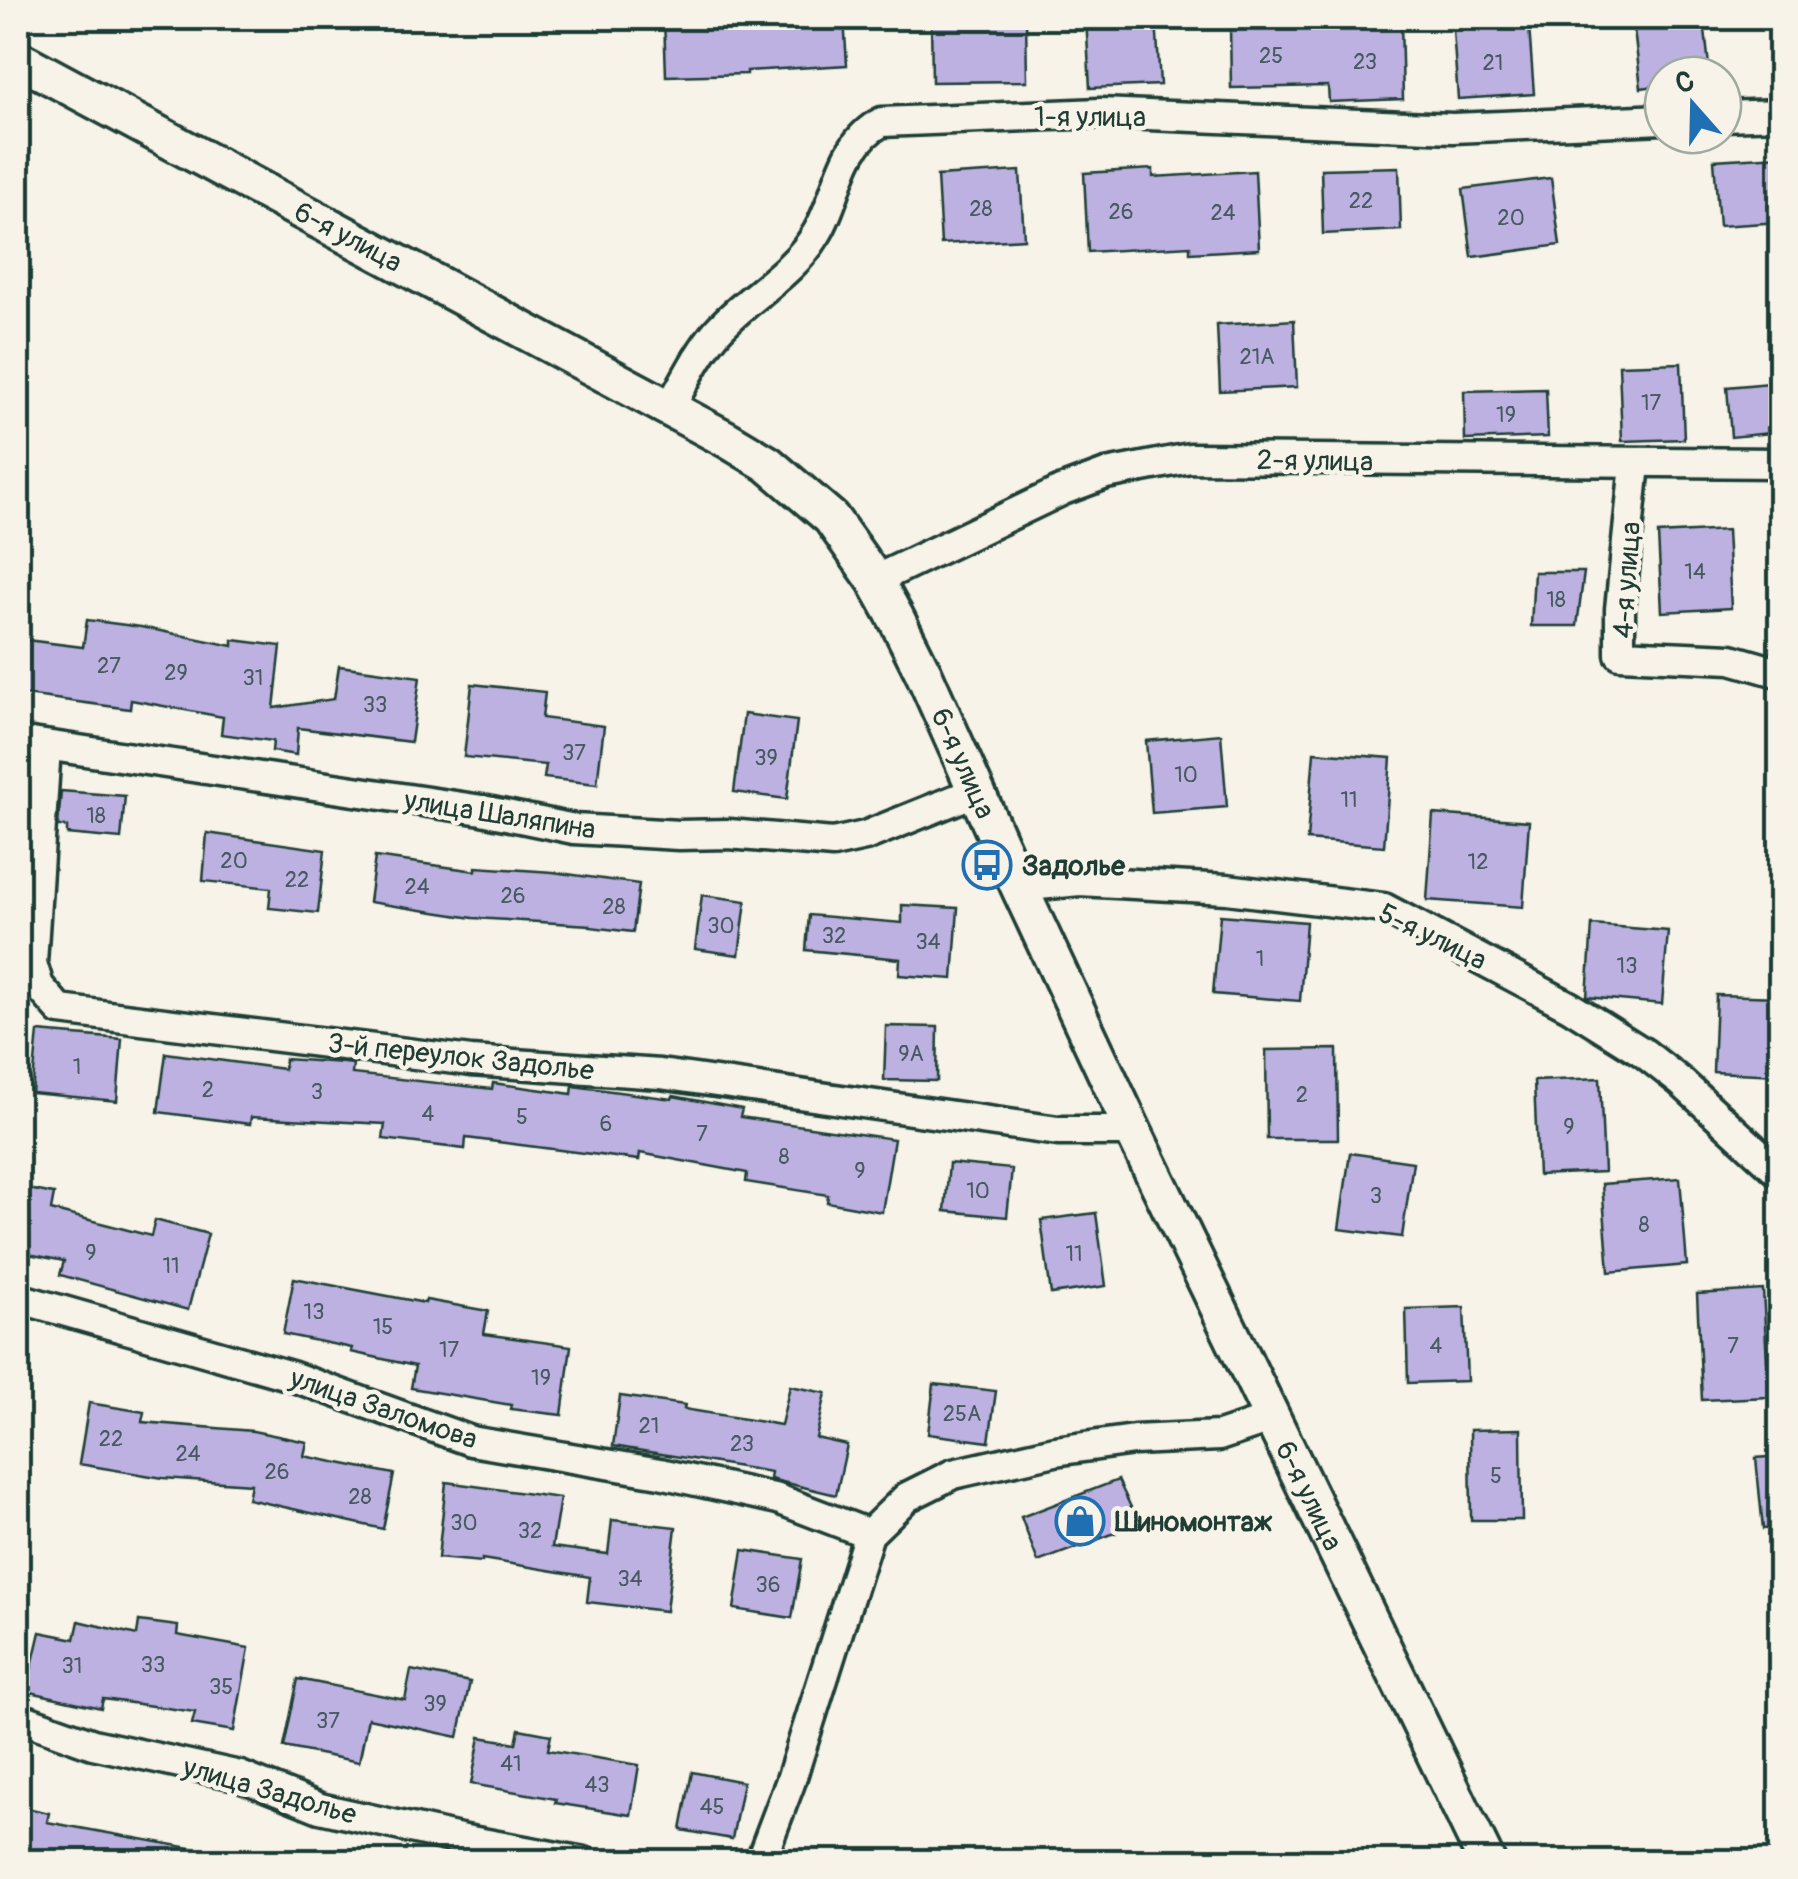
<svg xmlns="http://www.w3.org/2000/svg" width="1798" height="1879" font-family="Pangolin,sans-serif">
	<rect width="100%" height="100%" fill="#f7f3e8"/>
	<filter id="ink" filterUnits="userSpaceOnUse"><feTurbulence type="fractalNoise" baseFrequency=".01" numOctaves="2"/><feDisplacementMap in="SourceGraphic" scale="20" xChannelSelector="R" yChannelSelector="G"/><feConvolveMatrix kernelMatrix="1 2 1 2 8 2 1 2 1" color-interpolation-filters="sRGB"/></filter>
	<g filter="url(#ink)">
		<g fill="#bdb1e2" stroke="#1f3d34" stroke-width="2.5">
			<path d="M664,18H844L847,65L747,71V74L666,76Z"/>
			<path d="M931,18H1026L1027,81L932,82Z"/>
			<path d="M1086,18H1156L1160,85L1090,88Z"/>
			<path d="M1401,21L1403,99L1329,102L1328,86L1231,88L1230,24Z"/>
			<path d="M1704,21L1710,75H1663V85L1641,88L1634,29Z"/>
			<path d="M1529,26L1534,94L1458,99L1453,30Z"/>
			<path d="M1780,156V222L1719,226L1714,160Z"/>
			<path d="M1399,167L1401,230L1323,234L1321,169Z"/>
			<path d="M1153,169V177L1255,171L1259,249L1190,253V246L1088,252L1084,173Z"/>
			<path d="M1020,171L1024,239L941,244L937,176Z"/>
			<path d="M1551,178L1560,245L1472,257L1463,189Z"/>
			<path d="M1294,320L1297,387L1220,391L1217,325Z"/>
			<path d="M1681,363L1684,439L1622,441L1619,365Z"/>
			<path d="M1780,382V432L1731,437L1727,387Z"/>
			<path d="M1546,389L1548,437L1465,440L1464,391Z"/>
			<path d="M1727,530L1731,608L1662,612L1658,534Z"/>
			<path d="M1534,572H1584L1577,626H1531Z"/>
			<path d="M87,620L141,627L233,646V640L281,646L274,708L334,699L339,666L420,677L411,742L298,728L296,755L272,751L273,741L221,734L223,717L131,700L130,709L18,694V639L83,647Z"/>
			<path d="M472,684L545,692L542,718L604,726L597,784L544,778L546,765L464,757Z"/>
			<path d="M744,714L797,721L787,799L734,792Z"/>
			<path d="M1221,734L1227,807L1152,813L1146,741Z"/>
			<path d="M1314,752L1391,758L1384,846L1307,840Z"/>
			<path d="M61,791L125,796L121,839L67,834V827L58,826Z"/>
			<path d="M1433,814L1529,821L1523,907L1427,900Z"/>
			<path d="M207,833L325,850L318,913L269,908L271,888L203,881Z"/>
			<path d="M375,857L476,871V867L553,872L639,884L633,932L590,927V925L473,918L369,902Z"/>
			<path d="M702,895L746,901L739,955L695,949Z"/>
			<path d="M902,905L958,908L953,979L899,975L900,959L806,950L809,915L902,923Z"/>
			<path d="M1220,915L1306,922L1300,1001L1213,994Z"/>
			<path d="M1592,925L1668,931L1662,1004L1587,997Z"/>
			<path d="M1716,995L1780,997V1075L1713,1072Z"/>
			<path d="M886,1026L938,1027L937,1081L884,1080Z"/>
			<path d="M38,1032L122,1039L117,1101L32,1093Z"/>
			<path d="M1337,1049L1338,1139H1267L1266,1050Z"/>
			<path d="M166,1053L284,1069L285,1059L344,1063L353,1064L352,1074L492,1089L493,1083L572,1094L573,1086L672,1099L673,1096L742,1109L740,1117L894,1139L882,1212L827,1202L828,1195L746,1182L747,1173L640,1153L639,1160L466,1138L465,1149L383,1139L385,1124L251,1117L250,1124L158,1112Z"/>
			<path d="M1600,1078L1604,1172L1538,1175L1534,1081Z"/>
			<path d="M1350,1153L1413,1162L1402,1237L1339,1229Z"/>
			<path d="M949,1163L1012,1169L1007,1217L945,1211Z"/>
			<path d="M1680,1178L1687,1265L1609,1272L1602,1184Z"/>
			<path d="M18,1187L54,1194L51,1210L151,1236L155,1220L208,1234L188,1310L60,1275L64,1261L18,1252Z"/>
			<path d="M1096,1213L1106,1286L1051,1294L1041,1220Z"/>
			<path d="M294,1278L425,1303L426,1300L488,1311L484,1334L571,1346L562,1415L510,1409L511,1405L411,1388L415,1366L351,1352L352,1348L283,1334Z"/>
			<path d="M1763,1290L1769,1397L1702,1400L1697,1294Z"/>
			<path d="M1464,1307L1467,1381L1408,1383L1406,1309Z"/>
			<path d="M934,1384L996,1391L989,1442L928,1434Z"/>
			<path d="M790,1386L826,1393L816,1438L847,1445L836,1495L770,1479L771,1472L613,1446L620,1396L685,1405L684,1409L781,1425Z"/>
			<path d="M89,1403L144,1412L142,1422L253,1431L307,1442L304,1456L394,1474L383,1529L248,1499L251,1484L163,1478L79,1464Z"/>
			<path d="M1521,1429L1522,1520H1471L1470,1430Z"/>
			<path d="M1780,1456V1528L1763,1529L1756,1458Z"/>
			<path d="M1118,1480L1139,1524L1038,1562L1021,1517Z"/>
			<path d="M446,1482L560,1498L552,1547L608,1554L612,1520L676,1527L666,1611L587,1602L590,1577L482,1559V1562L438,1558Z"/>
			<path d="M743,1550L802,1559L792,1618L734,1609Z"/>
			<path d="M79,1621L137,1635L139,1621L178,1626L177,1635L249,1648L234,1731L192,1724L195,1712L103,1699L101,1708L26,1691L40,1632L75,1639Z"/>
			<path d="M411,1670L470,1682L458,1737L368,1718L359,1762L284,1747L298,1679L405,1700Z"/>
			<path d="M519,1729L551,1735L548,1750L639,1765L631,1815L555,1803L556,1799L471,1784L480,1737L516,1743Z"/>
			<path d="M692,1772L743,1782L732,1839L681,1830Z"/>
			<path d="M18,1806L49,1813L47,1822L196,1849L195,1862H18Z"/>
		</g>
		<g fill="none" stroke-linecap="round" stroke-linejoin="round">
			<g stroke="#1f3d34" stroke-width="35">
				<g id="minor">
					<path d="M1723,116L1780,114"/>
					<path d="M669,409C684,383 698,353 718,330C749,296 793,274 817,233C840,195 839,144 882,122L1100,113L1453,128L1663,119"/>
					<path d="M1635,464L1620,609V654L1731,659L1780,673"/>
					<path d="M875,580L1063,490L1106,474L1190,458L1780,463"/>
					<path d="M18,741L482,810L574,829L679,835L729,834L833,843L865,836L977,791"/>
					<path d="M46,747L32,963L39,986L60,1010L471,1061L660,1074L1058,1131H1133"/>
					<path d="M1019,887L1079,881L1227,889L1384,908L1569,1006L1644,1053L1681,1082L1780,1173"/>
					<path d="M18,1298L291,1376L471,1441L660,1473L778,1499L869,1534"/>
					<path d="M18,1717L93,1744L240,1776L320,1808L460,1839L584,1862"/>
					<path d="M760,1862L790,1783L869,1534L907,1497L953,1474L1055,1451L1134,1440L1219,1436L1273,1418"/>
				</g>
			</g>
			<g stroke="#1f3d34" stroke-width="42">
				<g id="tertiary">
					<path id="s1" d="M18,59L728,440L768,464L831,518L875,580L896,618L924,674L1019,887L1133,1131L1487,1862"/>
				</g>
			</g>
			<use href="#minor" stroke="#f7f3e8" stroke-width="28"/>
			<use href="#tertiary" stroke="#f7f3e8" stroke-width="35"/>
		</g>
	</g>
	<defs>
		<g id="bus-ring" transform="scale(2.5)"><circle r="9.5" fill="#f7f3e8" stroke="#1f6fb2" stroke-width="1.5"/><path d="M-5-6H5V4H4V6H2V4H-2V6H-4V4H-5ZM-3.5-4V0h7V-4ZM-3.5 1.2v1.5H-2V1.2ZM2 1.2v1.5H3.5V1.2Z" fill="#1f6fb2"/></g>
		<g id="shop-ring" transform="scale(2.5)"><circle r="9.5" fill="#f7f3e8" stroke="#1f6fb2" stroke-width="1.5"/><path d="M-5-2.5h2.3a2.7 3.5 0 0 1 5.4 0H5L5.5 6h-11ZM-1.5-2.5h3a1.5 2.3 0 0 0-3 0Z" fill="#1f6fb2"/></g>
	</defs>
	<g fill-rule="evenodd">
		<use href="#bus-ring" x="987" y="865"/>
		<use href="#shop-ring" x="1080" y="1521"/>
	</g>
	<g text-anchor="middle" stroke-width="9" stroke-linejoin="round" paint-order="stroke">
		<g font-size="22" fill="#465a60">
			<text x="1271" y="63">25</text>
			<text x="1365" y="69">23</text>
			<text x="1493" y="70">21</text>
			<text x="1361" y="208">22</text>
			<text x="981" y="216">28</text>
			<text x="1121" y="219">26</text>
			<text x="1223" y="220">24</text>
			<text x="1511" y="225">20</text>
			<text x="1257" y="364">21А</text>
			<text x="1651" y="410">17</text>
			<text x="1506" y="422">19</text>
			<text x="1695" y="579">14</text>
			<text x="1556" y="607">18</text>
			<text x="109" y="673">27</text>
			<text x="176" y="680">29</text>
			<text x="253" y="685">31</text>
			<text x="375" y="712">33</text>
			<text x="574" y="760">37</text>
			<text x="766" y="765">39</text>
			<text x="1186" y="782">10</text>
			<text x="1349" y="807">11</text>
			<text x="96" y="823">18</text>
			<text x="234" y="868">20</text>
			<text x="1478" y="869">12</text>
			<text x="297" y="887">22</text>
			<text x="417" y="894">24</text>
			<text x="513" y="903">26</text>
			<text x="614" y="914">28</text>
			<text x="721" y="933">30</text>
			<text x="834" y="943">32</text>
			<text x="928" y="949">34</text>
			<text x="1260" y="966">1</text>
			<text x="1627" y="973">13</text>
			<text x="911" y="1061">9А</text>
			<text x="77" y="1074">1</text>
			<text x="208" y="1097">2</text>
			<text x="317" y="1099">3</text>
			<text x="1302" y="1102">2</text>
			<text x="428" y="1121">4</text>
			<text x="522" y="1124">5</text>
			<text x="606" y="1131">6</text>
			<text x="1569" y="1134">9</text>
			<text x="702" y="1141">7</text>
			<text x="784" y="1164">8</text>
			<text x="860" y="1178">9</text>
			<text x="978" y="1198">10</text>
			<text x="1376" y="1203">3</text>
			<text x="1644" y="1232">8</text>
			<text x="91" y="1260">9</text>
			<text x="1074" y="1261">11</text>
			<text x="171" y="1273">11</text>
			<text x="314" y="1319">13</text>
			<text x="383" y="1334">15</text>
			<text x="1436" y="1353">4</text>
			<text x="1733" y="1353">7</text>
			<text x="449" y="1357">17</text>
			<text x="541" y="1385">19</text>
			<text x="962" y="1421">25А</text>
			<text x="649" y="1433">21</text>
			<text x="111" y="1446">22</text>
			<text x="742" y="1451">23</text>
			<text x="188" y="1461">24</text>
			<text x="277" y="1479">26</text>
			<text x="1496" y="1483">5</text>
			<text x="360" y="1504">28</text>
			<text x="464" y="1530">30</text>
			<text x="530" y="1538">32</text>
			<text x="630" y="1586">34</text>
			<text x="768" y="1592">36</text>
			<text x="153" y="1672">33</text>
			<text x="72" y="1673">31</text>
			<text x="221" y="1694">35</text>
			<text x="435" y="1711">39</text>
			<text x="328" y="1728">37</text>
			<text x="511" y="1771">41</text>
			<text x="597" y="1792">43</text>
			<text x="712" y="1814">45</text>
		</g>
		<g font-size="28" fill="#1f3d34" stroke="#f7f3e8">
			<text x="1090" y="126">1-я улица</text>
			<text dy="10" stroke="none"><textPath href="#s1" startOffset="375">6-я улица</textPath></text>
			<text transform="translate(1315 460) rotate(1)" y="10">2-я улица</text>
			<text transform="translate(1626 580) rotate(-86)" y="10">4-я улица</text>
			<text dy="10" stroke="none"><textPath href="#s1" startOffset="1215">6-я улица</textPath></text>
			<text transform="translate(500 814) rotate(9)" y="10">улица Шаляпина</text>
			<text transform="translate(1433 936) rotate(26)" y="10">5-я улица</text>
			<text transform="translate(461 1056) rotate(6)" y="10">3-й переулок Задолье</text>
			<text transform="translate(384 1408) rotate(19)" y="10">улица Заломова</text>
			<text dy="10" stroke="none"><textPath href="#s1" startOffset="2025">6-я улица</textPath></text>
			<text transform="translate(270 1790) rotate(16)" y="10">улица Задолье</text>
		</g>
		<g font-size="28" font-weight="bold" fill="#1f3d34" stroke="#f7f3e8" text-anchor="start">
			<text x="1022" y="875">Задолье</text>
			<text x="1115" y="1531">Шиномонтаж</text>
		</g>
	</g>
	<rect width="1798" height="1879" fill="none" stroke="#f7f3e8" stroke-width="60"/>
	<rect x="30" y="30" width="1738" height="1819" fill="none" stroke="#1f3d34" stroke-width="4" filter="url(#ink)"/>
	<g transform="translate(1693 105) rotate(340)"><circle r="48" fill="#f7f3e8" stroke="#a1aaa0" stroke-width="2.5"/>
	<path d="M0-8L18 38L0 25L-18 38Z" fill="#1f6fb2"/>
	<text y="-15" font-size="28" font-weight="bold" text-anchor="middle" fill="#1f3d34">С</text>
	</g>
</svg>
